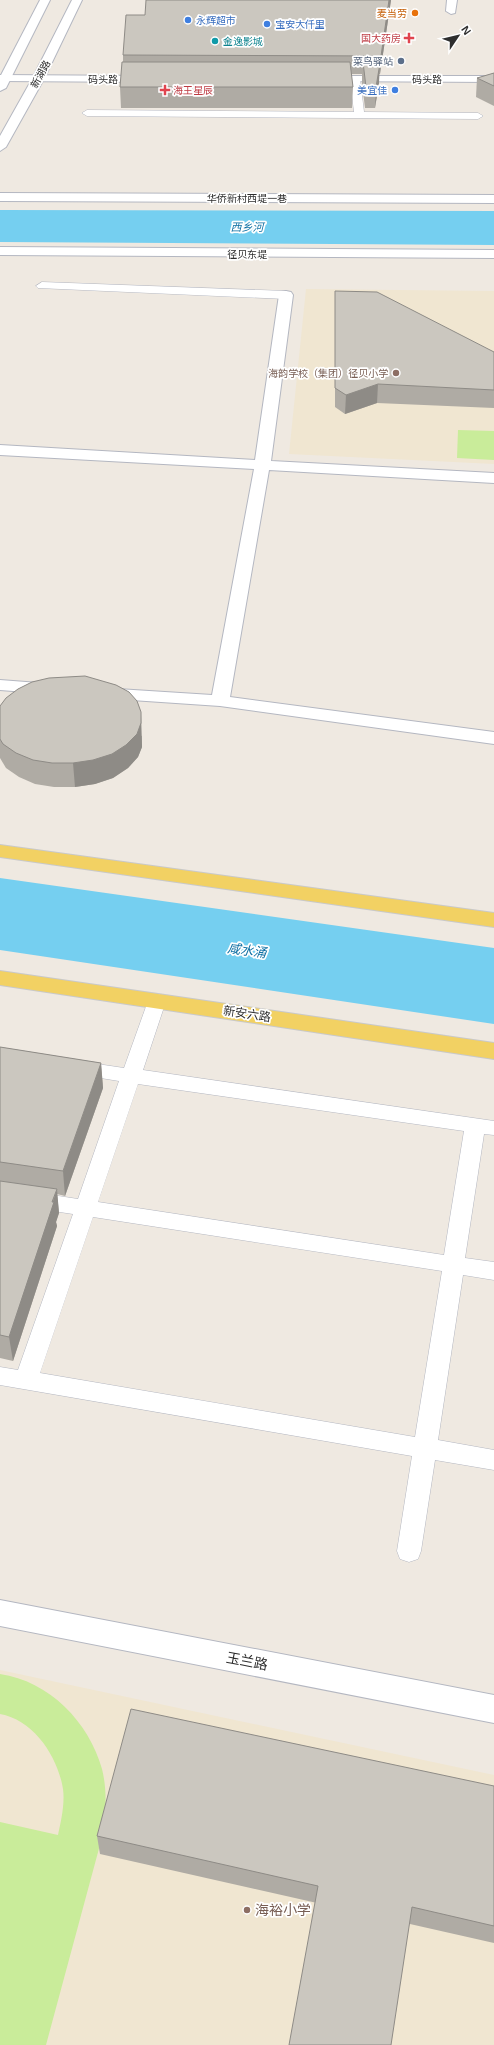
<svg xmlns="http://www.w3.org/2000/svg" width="494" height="2045" font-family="Arial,'Noto Sans SC',sans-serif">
	<rect width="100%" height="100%" fill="#efe9e1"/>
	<g fill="#f0e6d1">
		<path d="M306,289L494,291V464L289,454Z"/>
		<path d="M0,1670L494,1775V2045H0Z"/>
	</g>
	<g fill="#c9ec9a">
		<path d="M458,430L494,431V460L457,458Z"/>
		<path d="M0,1674C49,1681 89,1722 102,1769C107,1789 106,1809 104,1830L46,2045H0V1822L58,1835C61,1821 65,1804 63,1789C58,1757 34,1720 0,1714Z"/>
	</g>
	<g fill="#75cff0">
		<path d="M0,210L494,211V245L0,242Z"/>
		<path d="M0,878L494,948V1024L0,950Z"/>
	</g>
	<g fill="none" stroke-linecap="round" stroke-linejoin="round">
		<g stroke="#b4b7c1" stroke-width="1">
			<g id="lane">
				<path d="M355,76L360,79L364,112L478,113L483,116L478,119L87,116L82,113L87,110L354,112L350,79Z"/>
				<path d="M42,282L286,291L292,295L286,299L38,288L36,286Z"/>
				<path d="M157,994L164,996L166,1001L143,1070L494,1121V1135L484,1134L465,1258L494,1262V1280L463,1275L438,1440L494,1450V1470L435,1460L421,1551L418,1559L409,1562L400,1559L397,1551L412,1456L0,1385V1367L18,1370L73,1214L0,1203V1187L78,1199L119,1081L70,1073L67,1068L70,1063L77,1061L124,1068L148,1001L150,996ZM138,1084L464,1131L444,1255L98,1202ZM93,1217L442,1271L415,1437L40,1373Z"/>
			</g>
		</g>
		<g stroke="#b4b7c1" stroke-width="2">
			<g id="street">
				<path d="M447,0H457L455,13L451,14L446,11Z"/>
				<path d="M0,75L151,76L157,79L151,82L0,81Z"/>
				<path d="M321,76H494V82L317,81L315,79Z"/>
				<path d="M0,193L494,195V203L0,201Z"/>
				<path d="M0,247L494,250V258L0,255Z"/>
				<path d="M286,291L291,292L293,295L271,461L494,473V483L269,470L230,697L494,732V744L220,706L102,698L96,697L93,693L96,689L102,688L212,695L254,469L0,455V445L255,460L279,295L281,292Z"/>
				<path d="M0,680L52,684L58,685L61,689L58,693L52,694L0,690Z"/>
			</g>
		</g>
		<g stroke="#b4b7c1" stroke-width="2">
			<g id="secondary">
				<path d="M40,0H50L6,88L0,91V77Z"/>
				<path d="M72,0H82L44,79L6,147L0,151V136L32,79Z"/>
				<path d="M0,1600L494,1695V1723L0,1626Z"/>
			</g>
		</g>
		<g stroke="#c9c9c9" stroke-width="2">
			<g id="primary">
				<path d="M0,845L494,913V927L0,857Z"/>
				<path d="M0,971L494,1043V1059L0,985Z"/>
			</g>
		</g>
		<use href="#lane" fill="#fff" fill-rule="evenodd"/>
		<use href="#street" fill="#fff" fill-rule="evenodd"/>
		<use href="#secondary" fill="#fff" fill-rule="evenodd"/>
		<use href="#primary" fill="#f2d163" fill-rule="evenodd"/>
	</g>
	<g fill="#afaba4">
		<path d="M391,0L380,74H379V83L375,108H365L362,83V74H351L353,87L352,108H121L120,87L123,62V55L145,15Z"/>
		<path d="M494,73V106L476,97L477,78Z"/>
		<path d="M335,291L494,352V408L377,403L345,414L335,407Z"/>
		<path d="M0,706L142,736V747L138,757L128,768L113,778L95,784L75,787H54L35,784L19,777L6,768L0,758Z"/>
		<path d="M0,1047L101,1063L103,1088L65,1196L57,1194L59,1213L56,1222L57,1226L13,1361L0,1358Z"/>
		<path d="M494,1786V1943L100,1854L97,1836Z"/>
	</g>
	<g fill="#8e8b86">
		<path d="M389,0H391L380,74L381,56Z"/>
		<path d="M380,63L379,83L375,108L376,87Z"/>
		<path d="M378,384L377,403L345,414L346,395Z"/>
		<path d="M141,712L142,747L138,757L128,768L113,778L95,784L75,787L73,763Z"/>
		<path d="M101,1063L103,1088L65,1196L63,1171Z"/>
		<path d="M57,1189L59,1213L56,1222L57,1226L13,1361L9,1337Z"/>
	</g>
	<g fill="#cbc7bf" stroke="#8e8b86">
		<path d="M146,0H389L381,56L123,55L126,15H145Z"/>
		<path d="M122,62H350L353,87H120Z"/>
		<path d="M363,62L380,63L376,87H366Z"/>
		<path d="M494,73V86L477,78Z"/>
		<path d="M335,291L377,292L494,352V390L378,384L346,395L335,388Z"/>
		<path d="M85,676L116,685L129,692L137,701L141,712V723L137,734L126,745L112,754L93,760L73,763H52L33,760L16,753L3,744L0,739V706L6,698L18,689L32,682L49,678Z"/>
		<path d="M0,1047L101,1063L63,1171L0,1162Z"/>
		<path d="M0,1181L57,1189L52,1202H54L9,1337L0,1335Z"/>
		<path d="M131,1709L494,1786V1926L412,1907L391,2045H289L318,1886L97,1836Z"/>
	</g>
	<circle fill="#e8710a" stroke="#fff" stroke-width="1.5" cx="415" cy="13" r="4"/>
	<g fill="#3f7fe0" stroke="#fff" stroke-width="1.5">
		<circle cx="188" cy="20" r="4"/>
		<circle cx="267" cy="24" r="4"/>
		<circle cx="395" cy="90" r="4"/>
	</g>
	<g fill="#e0444e" stroke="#fff" stroke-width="1.5">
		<path d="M407 32h4v4h4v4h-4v4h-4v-4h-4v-4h4z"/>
		<path d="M163 84h4v4h4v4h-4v4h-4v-4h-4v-4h4z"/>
	</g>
	<circle fill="#0f9aa8" stroke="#fff" stroke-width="1.5" cx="215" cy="41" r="4"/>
	<circle fill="#5c6f8a" stroke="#fff" stroke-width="1.5" cx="401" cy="61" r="4"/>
	<g fill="#8d6e63" stroke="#fff" stroke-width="1.5">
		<circle cx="396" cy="373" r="4"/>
		<circle cx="247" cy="1910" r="4"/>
	</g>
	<g text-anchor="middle" stroke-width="3.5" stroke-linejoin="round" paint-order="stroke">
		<g font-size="10" fill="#c56008" stroke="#fff" text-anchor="end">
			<text x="407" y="17">麦当劳</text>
		</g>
		<g font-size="10" fill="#366cbe" stroke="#fff" text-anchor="start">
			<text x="196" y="24">永辉超市</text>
			<text x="275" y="28">宝安大仟里</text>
			<text x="387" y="94" text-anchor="end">美宜佳</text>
		</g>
		<g font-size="10" fill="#be3a42" stroke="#fff" text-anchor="end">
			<text x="401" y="42">国大药房</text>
			<text x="173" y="94" text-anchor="start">海王星辰</text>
		</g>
		<g font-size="10" fill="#0d838f" stroke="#fff" text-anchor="start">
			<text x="223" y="45">金逸影城</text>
		</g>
		<g font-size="10" fill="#4e5e75" stroke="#fff" text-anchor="end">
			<text x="393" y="65">菜鸟驿站</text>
		</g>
		<g font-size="10" fill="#2e2e2e" stroke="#fff">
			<text transform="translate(40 74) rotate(-62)" y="4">新湖路</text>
			<text x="103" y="83">码头路</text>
			<text x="427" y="83">码头路</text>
			<text x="247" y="202">华侨新村西堤一巷</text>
			<text x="247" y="258">径贝东堤</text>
		</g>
		<g font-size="10" fill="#785e54" stroke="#fff" text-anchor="end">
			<text x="388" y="377">海韵学校（集团）径贝小学</text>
		</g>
		<g font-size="11" font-style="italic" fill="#0d6fa3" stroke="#fff">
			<text x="247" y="231">西乡河</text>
		</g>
		<g font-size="12" fill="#2e2e2e" stroke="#fff">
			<text transform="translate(247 1014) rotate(8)" y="4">新安六路</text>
		</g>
		<g font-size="13" font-style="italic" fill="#0d6fa3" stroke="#fff">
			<text transform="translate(247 950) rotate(8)" y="5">咸水涌</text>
		</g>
		<g font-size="14" fill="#2e2e2e" stroke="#fff">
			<text transform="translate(247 1661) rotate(11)" y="5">玉兰路</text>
		</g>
		<g font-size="14" fill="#785e54" stroke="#fff" text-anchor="start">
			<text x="255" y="1915">海裕小学</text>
		</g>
	</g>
	<g transform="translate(458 36) rotate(55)" stroke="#ffffff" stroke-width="3" paint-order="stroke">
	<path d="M0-3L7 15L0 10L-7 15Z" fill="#2e2e2e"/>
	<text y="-6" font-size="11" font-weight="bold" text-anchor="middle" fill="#2e2e2e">N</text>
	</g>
</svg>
